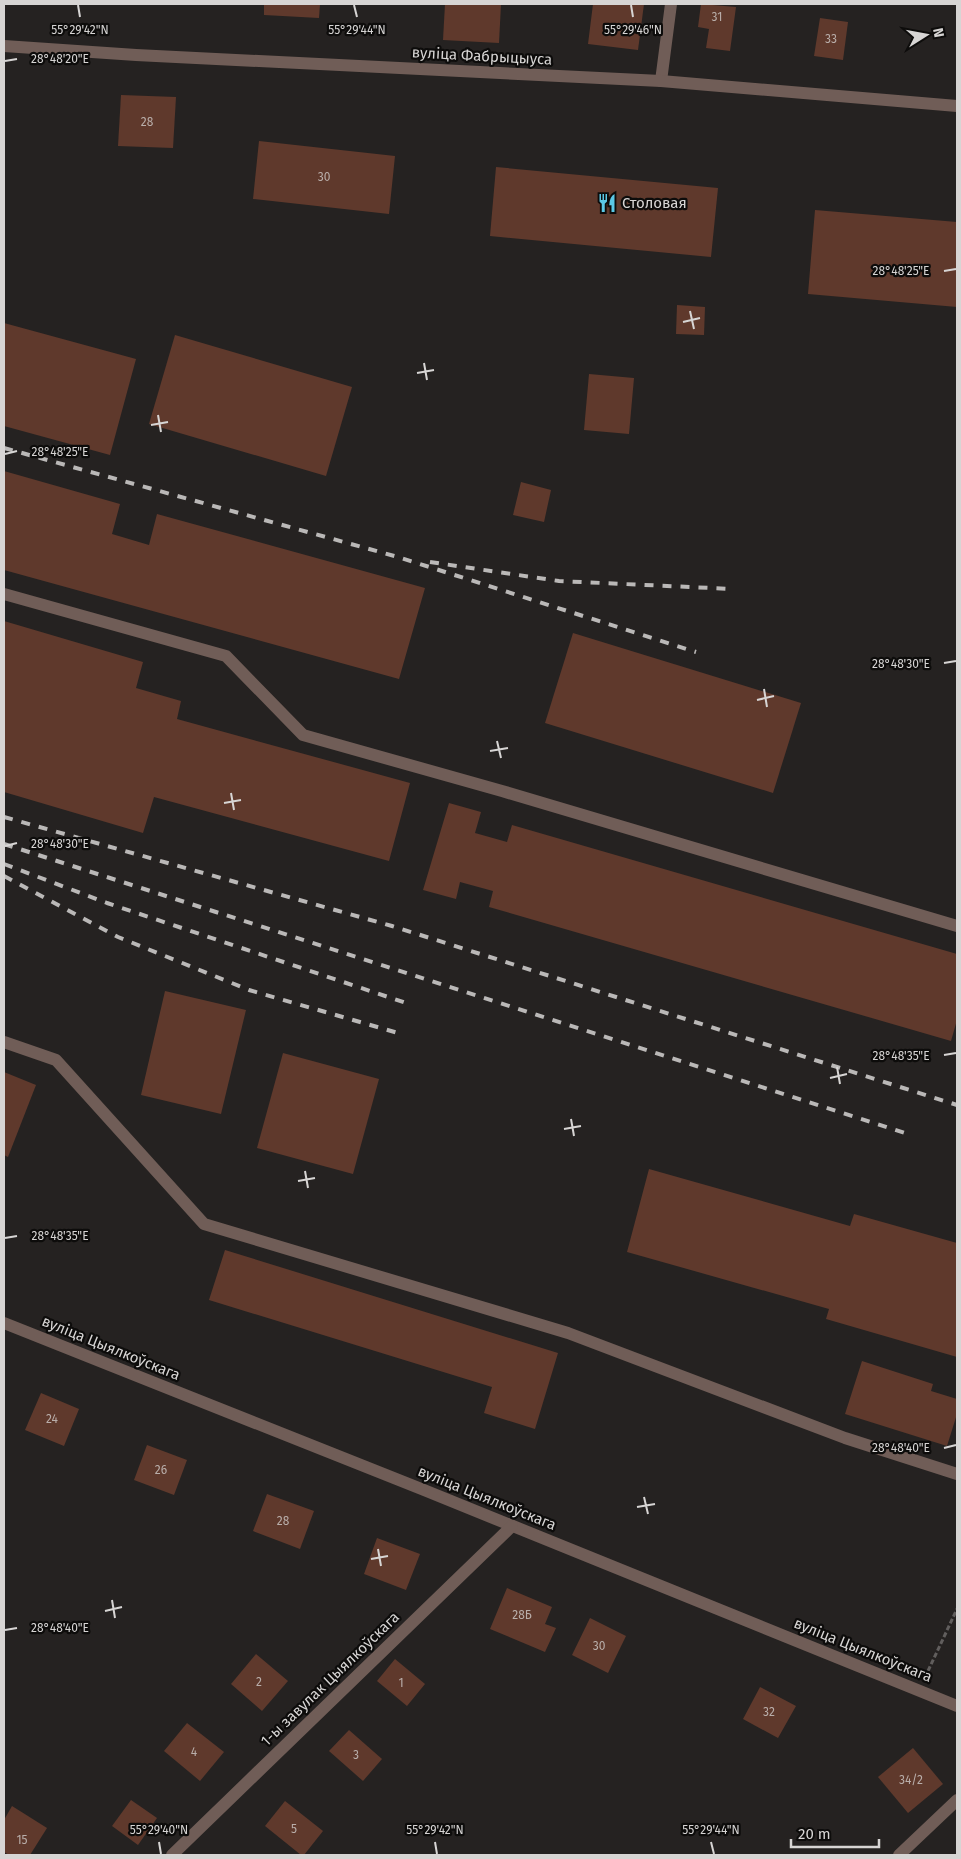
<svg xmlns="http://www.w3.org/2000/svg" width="961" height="1859" font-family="'Fira Sans',sans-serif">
	<rect width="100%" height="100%" fill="#252221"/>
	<g fill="#5f392c">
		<path d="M264,4H320L319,18L264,15Z"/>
		<path d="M445,4H501L499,43L443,40Z"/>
		<path d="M593,4H644L638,50L588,44Z"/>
		<path d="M701,4L736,7L730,51L706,48L709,29L698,27Z"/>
		<path d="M820,18L848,22L843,60L814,56Z"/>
		<path d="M121,95L176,97L173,148L118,146Z"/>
		<path d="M259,141L395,156L389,214L253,199Z"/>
		<path d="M496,167L718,188L711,257L490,236Z"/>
		<path d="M815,210L957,222V307L808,294Z"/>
		<path d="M677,305L705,307L704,335L676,334Z"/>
		<path d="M4,323L136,359L110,455L4,426Z"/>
		<path d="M175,335L352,387L326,476L149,424Z"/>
		<path d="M589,374L634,378L629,434L584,430Z"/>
		<path d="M4,471L120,504L112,534L149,545L157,514L425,588L399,679L4,570Z"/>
		<path d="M521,482L551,490L544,522L513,515Z"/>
		<path d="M4,621L143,662L136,688L181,701L177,719L410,783L389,861L154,797L143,833L4,792Z"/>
		<path d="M573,633L801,703L773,793L545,723Z"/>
		<path d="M449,803L481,812L475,833L507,842L512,825L957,954V1020L951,1041L489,907L493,891L460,882L456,899L423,890Z"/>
		<path d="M165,991L246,1010L221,1114L141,1095Z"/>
		<path d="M283,1053L379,1079L353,1174L257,1148Z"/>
		<path d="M4,1072L36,1085L8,1157L4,1155Z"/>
		<path d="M649,1169L850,1226L854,1214L957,1243V1357L826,1319L829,1309L627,1252Z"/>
		<path d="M225,1250L558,1353L535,1429L484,1413L492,1387L209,1300Z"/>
		<path d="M862,1361L933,1384L931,1391L957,1399V1414L947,1446L845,1414Z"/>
		<path d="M41,1393L79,1409L64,1446L25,1430Z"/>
		<path d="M147,1445L187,1460L174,1495L134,1480Z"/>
		<path d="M267,1494L314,1511L300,1549L253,1531Z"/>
		<path d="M377,1538L420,1554L406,1590L364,1574Z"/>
		<path d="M507,1588L552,1607L545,1624L556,1628L545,1652L490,1629Z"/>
		<path d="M590,1618L626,1636L608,1673L572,1655Z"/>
		<path d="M256,1654L288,1681L262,1711L231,1684Z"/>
		<path d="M395,1659L425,1684L407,1706L377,1681Z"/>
		<path d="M760,1687L796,1706L778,1738L743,1719Z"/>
		<path d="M187,1723L224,1752L200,1781L164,1751Z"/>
		<path d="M349,1730L382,1759L363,1781L329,1751Z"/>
		<path d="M913,1748L943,1784L908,1813L878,1777Z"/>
		<path d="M131,1800L157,1818L138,1845L112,1826Z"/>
		<path d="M285,1801L323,1831L304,1855H301L265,1826Z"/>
		<path d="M12,1806L47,1828L30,1855H9L4,1852V1820Z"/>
	</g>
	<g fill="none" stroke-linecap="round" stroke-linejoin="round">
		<path stroke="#615e5d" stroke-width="3" stroke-dasharray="5 2.5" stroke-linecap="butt" d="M928,1671L957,1609"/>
		<g stroke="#705d57" stroke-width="12">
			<path d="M4,594L226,656L303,735L502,791L957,926"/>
			<path d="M4,1042L56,1060L204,1224L568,1333L845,1438L957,1474"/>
		</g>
		<g stroke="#705d57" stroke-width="12">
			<path d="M661,81L671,4"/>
			<path d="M4,1323L424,1490L957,1706"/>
			<path d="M172,1855L512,1526"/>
			<path d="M899,1855L957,1800"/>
		</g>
		<path stroke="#705d57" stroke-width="12" d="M4,46L136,55L661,81L957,106"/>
		<g stroke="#bab8b7" stroke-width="4" stroke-dasharray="9 9" stroke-linecap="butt">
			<path d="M4,448L398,557L696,652"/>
			<path d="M430,562L559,581L732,589"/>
			<path d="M4,817L392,926L957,1105"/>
			<path d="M4,844L905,1133"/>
			<path d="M4,864L107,903L412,1005"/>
			<path d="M4,876L118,937L249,990L398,1033"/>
		</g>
	</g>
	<path fill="none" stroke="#d7d5d4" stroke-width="2" d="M78,5L80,17M354,5L357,17M631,5L633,17M5,61L17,59M944,271L956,269M690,311L694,329M683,322L700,318M424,363L427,380M417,373L434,370M158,415L161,432M151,425L168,422M5,454L17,451M944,663L956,661M764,689L767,707M757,700L774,696M497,741L501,758M490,751L508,748M231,793L234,810M224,803L241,800M5,846L17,843M944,1055L956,1053M837,1067L840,1084M830,1078L847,1074M571,1119L574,1136M564,1129L581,1126M305,1171L308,1188M298,1181L315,1178M5,1238L17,1236M944,1448L956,1445M644,1497L648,1514M637,1507L655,1504M378,1549L381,1566M371,1559L388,1556M112,1600L115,1618M105,1611L122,1607M5,1630L17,1628M159,1842L161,1854M435,1842L437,1854M711,1842L714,1854"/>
	<defs>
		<g id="restaurant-bare" transform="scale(1.5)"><path d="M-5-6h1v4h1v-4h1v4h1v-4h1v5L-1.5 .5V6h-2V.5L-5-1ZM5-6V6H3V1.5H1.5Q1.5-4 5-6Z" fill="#5bc8e6" stroke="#0d0c0b" stroke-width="2.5" paint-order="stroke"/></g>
	</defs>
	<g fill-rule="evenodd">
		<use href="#restaurant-bare" x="607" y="203"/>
	</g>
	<g text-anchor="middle" stroke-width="4.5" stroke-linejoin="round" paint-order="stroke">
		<g font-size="12" fill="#b9aeaa">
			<text x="717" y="21">31</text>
			<text x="831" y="43">33</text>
			<text x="147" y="126">28</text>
			<text x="324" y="181">30</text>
			<text x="52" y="1423">24</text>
			<text x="161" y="1474">26</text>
			<text x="283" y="1525">28</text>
			<text x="522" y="1619">28Б</text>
			<text x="599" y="1650">30</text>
			<text x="259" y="1686">2</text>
			<text x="401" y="1687">1</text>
			<text x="769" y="1716">32</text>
			<text x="194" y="1756">4</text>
			<text x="356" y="1759">3</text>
			<text x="911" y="1784">34/2</text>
			<text x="294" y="1833">5</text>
			<text x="22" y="1844">15</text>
		</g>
		<g font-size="15" fill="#d7d5d4" stroke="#0d0c0b">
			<text transform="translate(482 56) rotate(3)" y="5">вуліца Фабрыцыуса</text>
			<text transform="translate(111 1348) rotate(22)" y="5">вуліца Цыялкоўскага</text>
			<text transform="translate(487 1498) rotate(22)" y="5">вуліца Цыялкоўскага</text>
			<text transform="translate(863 1650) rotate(22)" y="5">вуліца Цыялкоўскага</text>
			<text transform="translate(330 1679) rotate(-44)" y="5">1-ы завулак Цыялкоўскага</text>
		</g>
		<g font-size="15" fill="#d7d5d4" stroke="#0d0c0b" text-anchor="start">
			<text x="622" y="208">Столовая</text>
		</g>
	</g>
	<g font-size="12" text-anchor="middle" fill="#d7d5d4" stroke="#0d0c0b" stroke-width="4.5" stroke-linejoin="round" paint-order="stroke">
		<text x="80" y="34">55°29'42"N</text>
		<text x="357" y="34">55°29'44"N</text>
		<text x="633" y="34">55°29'46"N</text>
		<text x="60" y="63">28°48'20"E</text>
		<text x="901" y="275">28°48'25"E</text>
		<text x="60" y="456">28°48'25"E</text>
		<text x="901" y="668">28°48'30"E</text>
		<text x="60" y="848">28°48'30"E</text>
		<text x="901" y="1060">28°48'35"E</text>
		<text x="60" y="1240">28°48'35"E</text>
		<text x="901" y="1452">28°48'40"E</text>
		<text x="60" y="1632">28°48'40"E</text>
		<text x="159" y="1834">55°29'40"N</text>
		<text x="435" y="1834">55°29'42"N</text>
		<text x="711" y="1834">55°29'44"N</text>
	</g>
	<rect width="961" height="1859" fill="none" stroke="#d7d5d4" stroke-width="10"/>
	<g transform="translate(926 35) rotate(79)" stroke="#0d0c0b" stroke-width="4" paint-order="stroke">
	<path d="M0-4L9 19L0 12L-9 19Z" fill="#d7d5d4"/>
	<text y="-8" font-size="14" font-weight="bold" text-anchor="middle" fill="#d7d5d4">N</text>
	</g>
	<path d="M791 1839v8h88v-8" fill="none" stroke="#d7d5d4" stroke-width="2.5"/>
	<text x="798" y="1839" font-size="15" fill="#d7d5d4" stroke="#0d0c0b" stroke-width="4" paint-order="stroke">20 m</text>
</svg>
